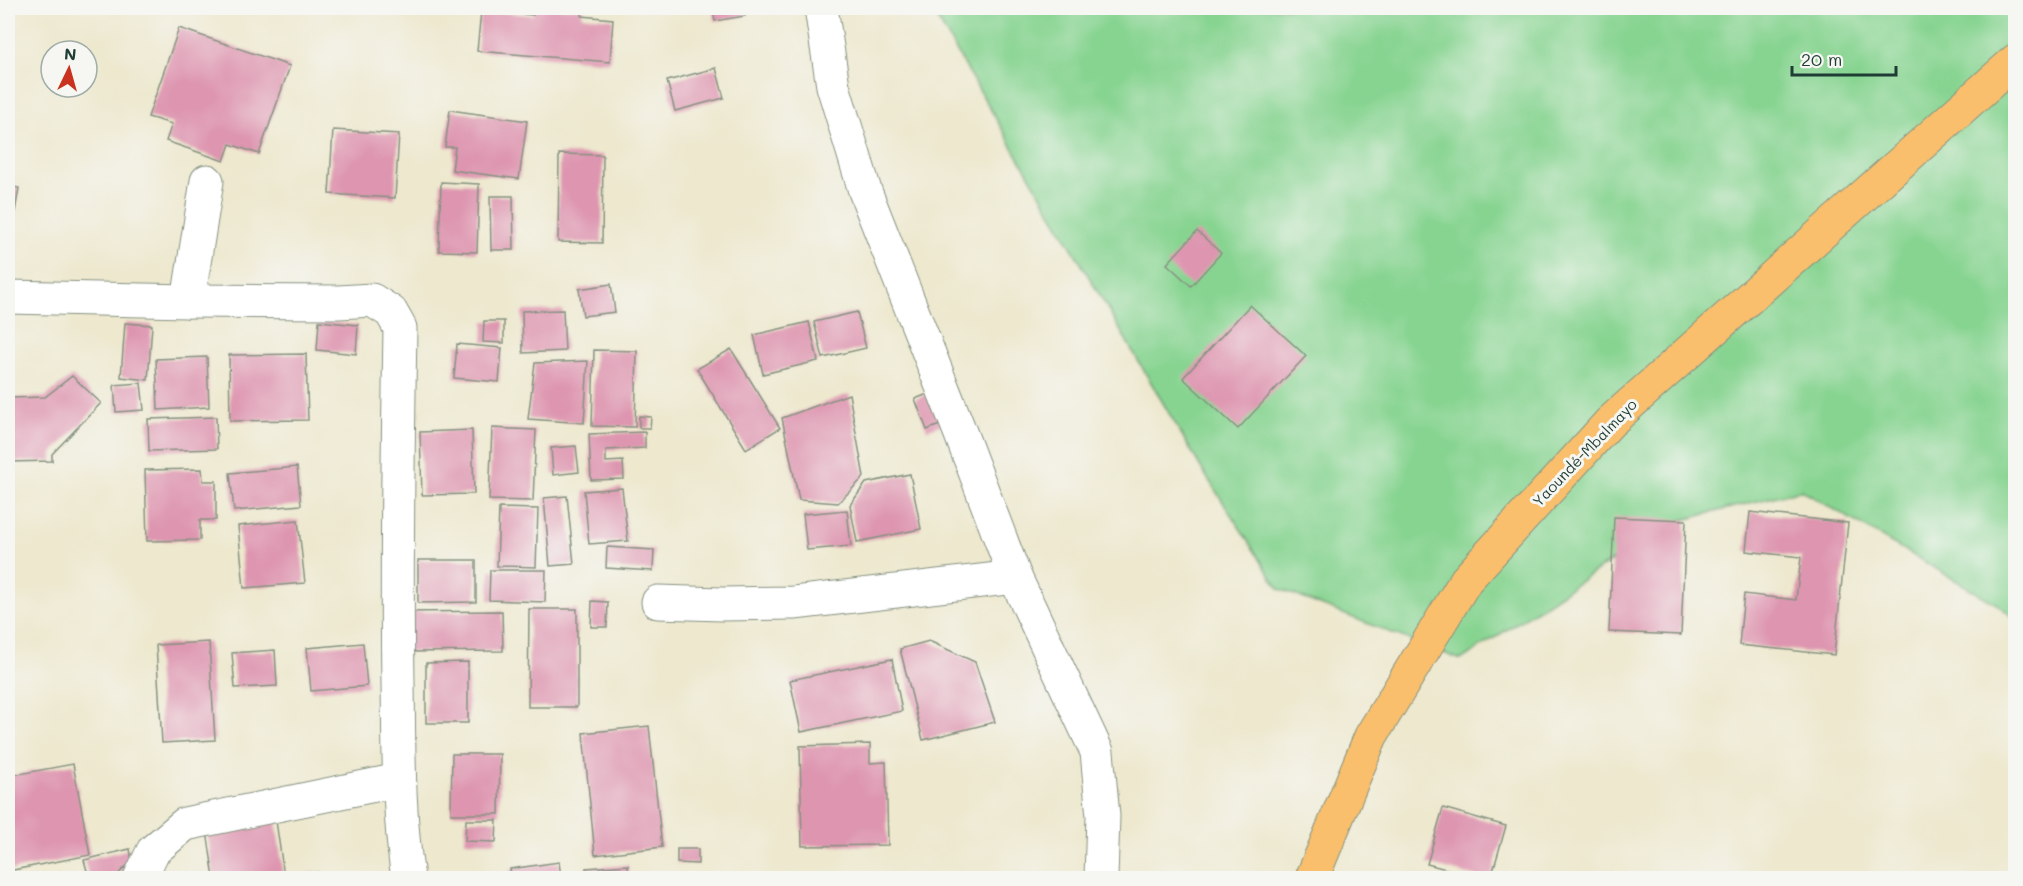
<svg xmlns="http://www.w3.org/2000/svg" width="2023" height="886" font-family="Mali,sans-serif">
	<rect width="100%" height="100%" fill="#f6f6f2"/>
	<filter id="ink" filterUnits="userSpaceOnUse"><feTurbulence type="fractalNoise" baseFrequency=".0167" numOctaves="2"/><feDisplacementMap in="SourceGraphic" scale="12" xChannelSelector="R" yChannelSelector="G"/><feConvolveMatrix kernelMatrix="1 2 1 2 8 2 1 2 1" color-interpolation-filters="sRGB"/></filter>
	<filter id="wash" filterUnits="userSpaceOnUse"><feTurbulence type="fractalNoise" baseFrequency=".008" numOctaves="4" result="noise"/><feDisplacementMap in="SourceGraphic" scale="24" xChannelSelector="R" yChannelSelector="G"/><feGaussianBlur stdDeviation="1.35" result="paint"/><feColorMatrix in="noise" values="0 0 0 0 0 0 0 0 0 0 0 0 0 0 0 0 0 1.4 0 .05"/><feComposite in="paint" operator="in"/></filter>
	<g filter="url(#wash)">
		<rect width="100%" height="100%" fill="#ede8ce"/>
		<path fill="#87d491" stroke="#538862" stroke-width="1.5" d="M931,8H2005L2016,24L2015,619L2000,606L1801,490L1667,524L1461,660L1279,589L1203,471Z"/>
		<g id="blocks">
			<g fill="#de96b0">
				<path d="M534,8H583L582,16L613,19L610,62L477,51L481,11L533,15Z"/>
				<path d="M712,8H744L745,16L715,21Z"/>
				<path d="M179,28L290,66L259,154L230,144L224,161L166,141L172,124L148,117Z"/>
				<path d="M716,68L724,98L675,111L667,81Z"/>
				<path d="M450,110L527,121L519,179L452,170L455,147H445Z"/>
				<path d="M333,130L399,134L395,198L329,194Z"/>
				<path d="M559,154L603,155L602,243L558,242Z"/>
				<path d="M441,182L479,184L477,252L439,251Z"/>
				<path d="M8,186L19,188L9,247H8Z"/>
				<path d="M490,196H513L514,250H491Z"/>
				<path d="M1197,231L1221,253L1191,286L1167,264Z"/>
				<path d="M611,284L615,312L583,316L579,289Z"/>
				<path d="M1250,305L1306,356L1238,429L1183,378Z"/>
				<path d="M563,310L565,351L523,353L522,311Z"/>
				<path d="M857,312L866,348L823,358L814,322Z"/>
				<path d="M319,321L358,325L356,354L317,350Z"/>
				<path d="M484,321H504V343L483,342Z"/>
				<path d="M809,322L818,361L763,374L754,335Z"/>
				<path d="M125,323L152,325L148,380L121,377Z"/>
				<path d="M457,344L502,348L499,382L454,378Z"/>
				<path d="M731,349L780,428L746,449L697,369Z"/>
				<path d="M594,350L637,351L635,427L592,426Z"/>
				<path d="M306,354L308,420L230,421L229,355Z"/>
				<path d="M207,357L209,407L158,410L156,359Z"/>
				<path d="M588,361L584,423L528,419L535,363Z"/>
				<path d="M72,376L101,403L52,454V461L8,462V398L45,397Z"/>
				<path d="M141,383L144,410L116,412L114,385Z"/>
				<path d="M933,392L945,423L927,430L915,399Z"/>
				<path d="M849,394L864,477L838,503L799,500L782,418Z"/>
				<path d="M639,416L651,417L650,428H639Z"/>
				<path d="M216,417L217,449L149,451L148,419Z"/>
				<path d="M492,428L536,430L533,501L489,500Z"/>
				<path d="M472,430L474,494L422,495L420,432Z"/>
				<path d="M645,432V448L606,450V462L623,461L624,479L591,480L589,434Z"/>
				<path d="M576,446L579,472L553,475L551,448Z"/>
				<path d="M297,467L301,505L234,511L230,473Z"/>
				<path d="M202,469L203,481H216V520H200V540L147,541L145,470Z"/>
				<path d="M910,474L921,529L857,542L850,505L866,483Z"/>
				<path d="M622,488L628,541L589,544L584,491Z"/>
				<path d="M567,496L574,564L550,566L544,498Z"/>
				<path d="M499,508L538,509L536,567L497,566Z"/>
				<path d="M847,510L851,546L807,550L803,514Z"/>
				<path d="M1750,512L1848,523L1834,655L1739,645L1744,594L1796,600L1801,557L1746,551Z"/>
				<path d="M1614,517L1686,520L1681,635L1609,632Z"/>
				<path d="M298,520L305,583L244,588L238,526Z"/>
				<path d="M607,547L654,550L653,571L606,568Z"/>
				<path d="M418,560H476V602L418,603Z"/>
				<path d="M490,570H546L545,602L489,600Z"/>
				<path d="M592,601L608,602L607,627H591Z"/>
				<path d="M529,609H577V707H528Z"/>
				<path d="M502,611L503,651L404,652L403,612Z"/>
				<path d="M929,641L975,662L995,722L923,740L900,649Z"/>
				<path d="M209,642L215,740L162,743L156,645Z"/>
				<path d="M363,643L367,686L311,691L307,648Z"/>
				<path d="M275,650L277,686L235,688L232,653Z"/>
				<path d="M892,659L902,711L801,732L790,680Z"/>
				<path d="M468,662V723H426V663Z"/>
				<path d="M649,726L662,847L595,855L583,733Z"/>
				<path d="M870,744V763L886,762L888,845L802,846L800,746Z"/>
				<path d="M452,754H500L499,814H451Z"/>
				<path d="M73,764L90,855L8,871V776Z"/>
				<path d="M1443,808L1506,826L1491,878H1480L1427,864Z"/>
				<path d="M466,820H497L496,842L465,841Z"/>
				<path d="M276,821L284,876L318,872L319,878H214L207,831Z"/>
				<path d="M130,849L132,861L114,878H89L84,860Z"/>
				<path d="M677,849H698V864L677,863Z"/>
				<path d="M559,862L561,878H511L510,869Z"/>
				<path d="M628,865L629,878H586V868Z"/>
			</g>
		</g>
	</g>
	<g filter="url(#ink)">
		<use href="#blocks" fill-opacity="0" stroke="#869281" stroke-width="1.5"/>
		<g fill="none" stroke-linecap="round" stroke-linejoin="round">
			<g stroke="#869281" stroke-width="35">
				<g id="minor">
					<path d="M821,8L833,86L865,191L960,432L1015,577L1097,752L1103,816L1101,878"/>
					<path d="M8,297L188,301L339,302L372,300L391,312L400,328C398,446 396,565 398,683C399,748 398,814 408,878"/>
					<path d="M188,301L207,181"/>
					<path d="M658,602L722,604L794,603L1015,577"/>
					<path d="M140,878L153,851L185,824L399,780"/>
				</g>
			</g>
			<g stroke="#869281" stroke-width="35">
				<path id="highway" d="M1312,878L1371,736L1466,580L1610,422L2016,60"/>
			</g>
			<use href="#minor" stroke="#fff" stroke-width="33"/>
			<use href="#highway" stroke="#f9bf6d" stroke-width="33"/>
		</g>
	</g>
	<g text-anchor="middle" stroke-width="6" stroke-linejoin="round" paint-order="stroke">
		<g font-size="15" fill="#1f3d34" stroke="#f6f6f2">
			<text transform="translate(1585 453) rotate(-46)" y="5">Yaoundé-Mbalmayo</text>
		</g>
	</g>
	<rect width="2023" height="886" fill="none" stroke="#f6f6f2" stroke-width="30"/>
	<g transform="translate(69 69) rotate(5)"><circle r="28" fill="#f6f6f2" stroke="#a0aca6" stroke-width="1.5"/>
	<path d="M0-4.5L10 22L0 15L-10 22Z" fill="#c8321e"/>
	<text y="-9" font-size="16" font-weight="bold" text-anchor="middle" fill="#1f3d34">N</text>
	</g>
	<path d="M1792 66v9h104v-9" fill="none" stroke="#1f3d34" stroke-width="3"/>
	<text x="1801" y="66" font-size="18" fill="#1f3d34" stroke="#f6f6f2" stroke-width="4.5" paint-order="stroke">20 m</text>
</svg>
